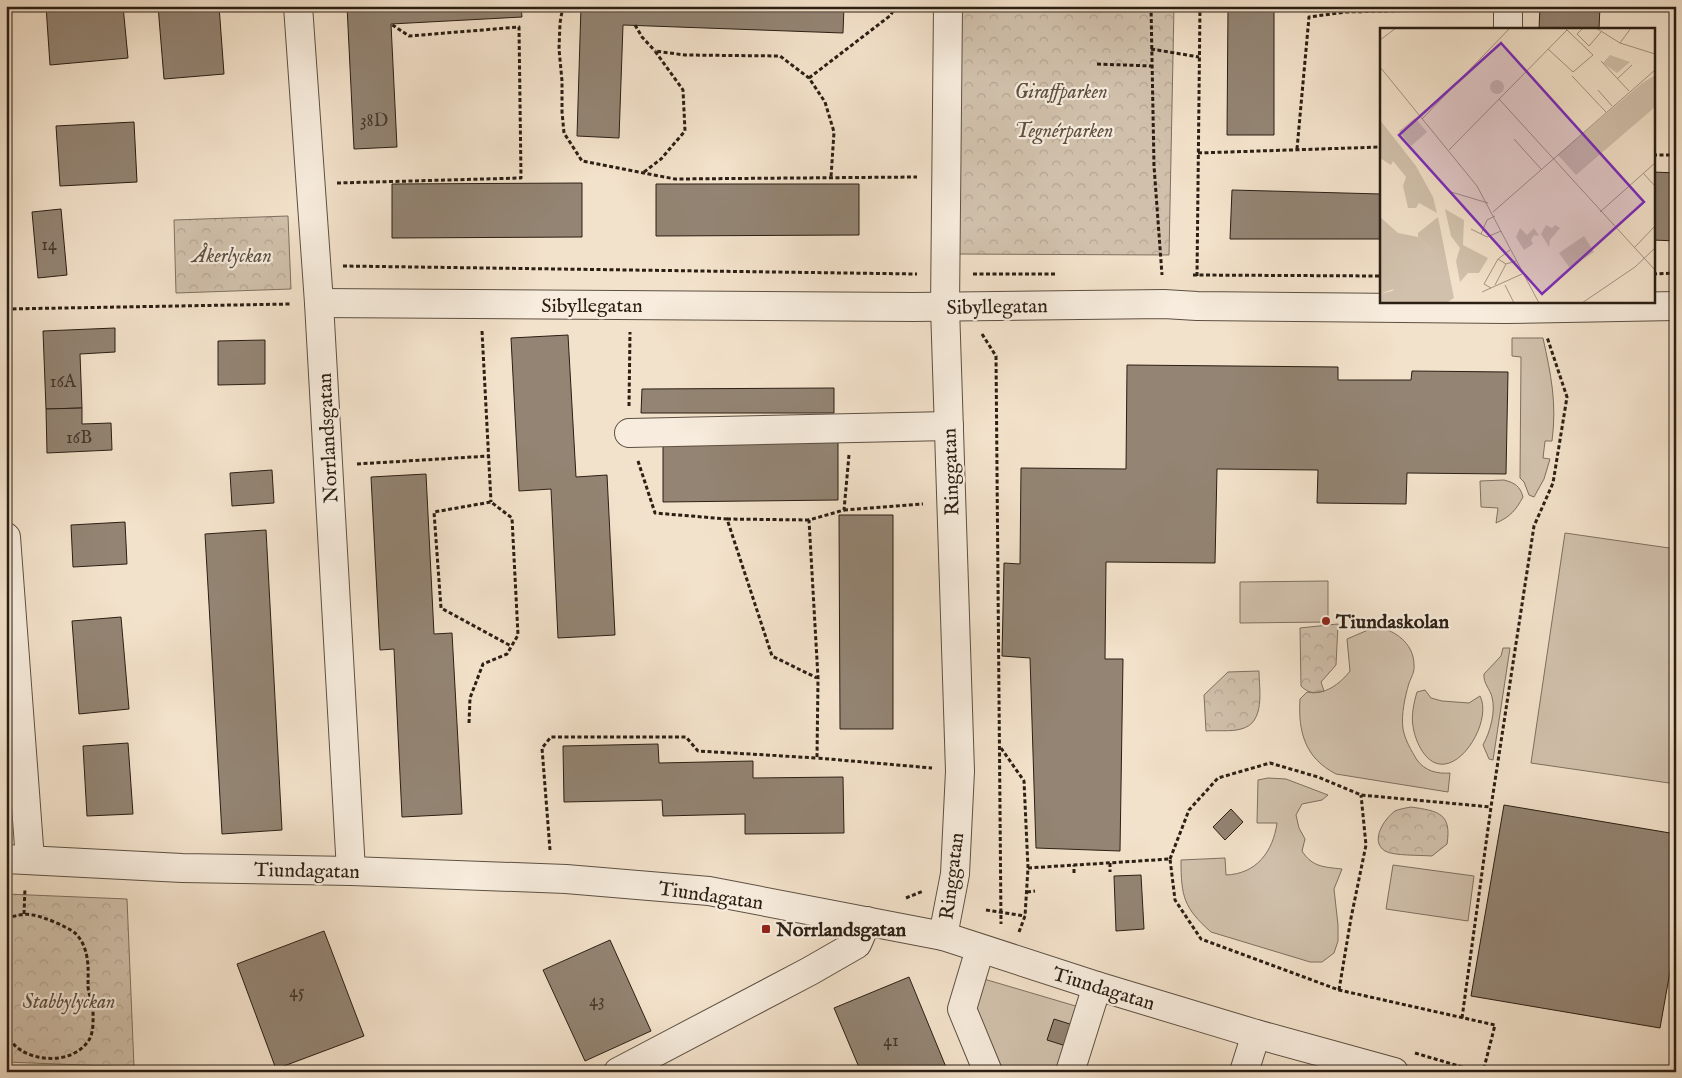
<svg xmlns="http://www.w3.org/2000/svg" width="1682" height="1078" font-family="'IM FELL English',serif">
	<defs>
		<pattern id="forest-crowns" width="20" height="18" patternUnits="userSpaceOnUse" patternTransform="scale(1.25)"><rect width="20" height="18" fill="#d1c1ac"/><path d="M2 6a3 3 0 1 1 6 0M12 15a3 3 0 1 1 6 0" fill="none" stroke="#b4a593"/></pattern>
	</defs>
	<rect width="100%" height="100%" fill="#f3e2cb"/>
	<filter id="stains"><feTurbulence type="fractalNoise" baseFrequency=".004" numOctaves="4"/><feColorMatrix values="0 0 0 0 .2 0 0 0 0 .09 0 0 0 0 .02 0 0 0 .5 -.17"/></filter>
	<radialGradient id="worn" r=".72"><stop offset=".6" stop-color="#630" stop-opacity="0"/><stop offset="1" stop-color="#630" stop-opacity=".3"/></radialGradient>
	<g fill="#d1c1ac" stroke="#7e7060">
		<path d="M1512,338H1543C1551,375 1557,403 1552,441H1545L1543,458L1550,459L1544,479L1534,497L1529,495L1524,482L1520,478L1521,357L1512,356Z"/>
		<path d="M1504,480C1515,483 1520,486 1523,497C1516,510 1510,517 1496,523L1498,508L1481,507L1480,481Z"/>
		<path d="M1565,533L1676,549V784L1531,763Z"/>
		<path d="M1328,581V622L1240,623V582Z"/>
		<path d="M1382,628C1399,633 1414,646 1414,665C1415,671 1411,678 1409,683C1405,697 1401,714 1403,729C1405,740 1411,750 1417,760C1425,771 1437,774 1450,773L1448,792L1336,774C1305,758 1298,732 1300,699L1307,692C1324,696 1340,684 1350,671L1347,639L1368,630Z"/>
		<path d="M1503,648H1510L1493,760L1489,759L1483,745C1490,732 1496,712 1492,697C1490,689 1483,683 1484,674L1501,656Z"/>
		<path d="M1425,690L1431,698L1442,701L1469,703L1480,696C1491,717 1468,761 1445,764C1426,767 1415,741 1413,726C1411,716 1414,702 1417,692Z"/>
		<path d="M1268,778L1286,779L1328,795L1322,800L1302,804L1296,815L1299,828L1305,839L1302,851C1312,867 1324,867 1342,869L1334,889L1338,925V941L1334,953L1322,962H1310L1211,932C1184,908 1181,897 1181,860L1225,858L1226,875C1256,874 1273,852 1277,823H1257L1258,780Z"/>
		<path d="M1393,865L1474,876L1468,921L1386,909Z"/>
		<path d="M984,979L1079,1007L1058,1072H1001L973,1003Z"/>
	</g>
	<g fill="url(#forest-crowns)" stroke="#7e7060">
		<path d="M959,6H1174L1169,255L953,254Z"/>
		<path d="M288,216L291,289L176,293L174,220Z"/>
		<path d="M1338,624L1336,665L1321,682L1324,691C1314,693 1309,694 1301,686L1300,628Z"/>
		<path d="M1259,671C1259,689 1266,723 1241,729C1231,732 1217,730 1206,731L1204,695L1228,672Z"/>
		<path d="M1411,807C1438,811 1452,813 1447,844L1432,856C1420,855 1394,856 1385,851C1369,841 1385,818 1395,811C1399,809 1406,808 1411,807Z"/>
		<path d="M6,894L127,899L134,1067L6,1062Z"/>
	</g>
	<g fill="#938473" stroke="#2b1f14">
		<path d="M46,6H123L128,58L50,65Z"/>
		<path d="M158,6H219L224,74L164,79Z"/>
		<path d="M347,6H521L522,17L391,24L397,147L354,149Z"/>
		<path d="M581,6H844L843,33L623,25L619,138L577,136Z"/>
		<path d="M1228,6H1274V135H1227Z"/>
		<path d="M1540,6H1600L1599,29H1539Z"/>
		<path d="M134,122L137,182L60,186L56,126Z"/>
		<path d="M1653,172L1676,173V241L1653,240Z"/>
		<path d="M582,183V237L392,238V184Z"/>
		<path d="M656,184H859V235L656,236Z"/>
		<path d="M1232,190L1381,194V239H1230Z"/>
		<path d="M61,209L67,275L38,278L32,212Z"/>
		<path d="M115,328V352L80,354L82,408L46,409L43,331Z"/>
		<path d="M568,335L576,477L607,475L615,635L558,638L551,489L519,491L511,338Z"/>
		<path d="M265,340V384L218,385V341Z"/>
		<path d="M1127,365L1338,367V380H1411L1412,371L1508,372L1506,474L1407,473L1406,504L1317,503L1318,470L1217,469L1215,563L1106,562L1105,659H1123L1120,851L1036,848L1030,658L1002,656L1004,563L1020,564L1021,468L1126,469Z"/>
		<path d="M834,388V413H641L642,389Z"/>
		<path d="M82,408V424L111,423L112,450L47,453L46,409Z"/>
		<path d="M838,432V500L663,502V434Z"/>
		<path d="M272,470L274,503L232,506L230,473Z"/>
		<path d="M426,474L434,634L452,633L462,814L402,817L394,649L380,650L371,477Z"/>
		<path d="M839,515H893V729H840Z"/>
		<path d="M125,522L127,564L73,567L71,525Z"/>
		<path d="M266,530L282,830L222,834L205,534Z"/>
		<path d="M121,617L129,709L79,714L72,621Z"/>
		<path d="M128,743L133,814L87,816L83,746Z"/>
		<path d="M658,744L659,763L753,761V778L843,777L844,833L745,834V814L663,816L662,800L564,802L563,746Z"/>
		<path d="M1504,805L1676,834V938L1660,1028L1471,996Z"/>
		<path d="M1231,809L1243,822L1225,840L1213,827Z"/>
		<path d="M1141,875L1144,929L1116,931L1114,876Z"/>
		<path d="M324,931L364,1036L276,1069L237,964Z"/>
		<path d="M610,940L651,1031L585,1061L543,970Z"/>
		<path d="M909,977L948,1072H861L834,1008Z"/>
		<path d="M1054,1019L1073,1025L1066,1046L1047,1040Z"/>
	</g>
	<g fill="none" stroke-linecap="round" stroke-linejoin="round">
		<g stroke="#5d5042" stroke-width="30">
			<g id="minor">
				<path d="M298,6L319,303L351,871"/>
				<path d="M1508,29V6"/>
				<path d="M319,303L914,307L1164,304L1197,306L1506,309L1676,306"/>
				<path d="M629,433L949,426"/>
				<path d="M6,537L30,860"/>
				<path d="M6,859L182,868L351,871L566,879L709,891L943,936L1097,986L1256,1034L1394,1072"/>
				<path d="M943,936L955,874L960,771L945,307L948,6"/>
				<path d="M980,949L962,1009L988,1072"/>
				<path d="M618,1072L810,971L857,944L867,921"/>
				<path d="M1070,1072L1097,986"/>
				<path d="M1244,1072L1256,1034"/>
			</g>
		</g>
		<g stroke="#2b1f14" stroke-width="3" stroke-dasharray="4 2.5" stroke-linecap="butt">
			<path d="M563,6L560,23L559,49L562,81V112L564,133L582,161L675,179L917,177"/>
			<path d="M1151,6L1154,166L1162,275"/>
			<path d="M635,25L642,37L655,51"/>
			<path d="M1151,49L1199,57"/>
			<path d="M1097,64L1151,66"/>
			<path d="M809,78L891,15L895,6"/>
			<path d="M1297,149L1309,17L1346,12L1480,9"/>
			<path d="M1198,153L1381,147"/>
			<path d="M1653,155H1676"/>
			<path d="M644,172L661,159L685,131L683,90L655,51L685,55L780,56L809,78L825,102L834,132L831,177"/>
			<path d="M337,183L521,178L519,27L409,36L391,24"/>
			<path d="M343,266L917,274"/>
			<path d="M973,274H1057"/>
			<path d="M1653,274L1676,273"/>
			<path d="M1193,275L1381,276"/>
			<path d="M1197,276L1200,6"/>
			<path d="M6,309L291,304"/>
			<path d="M482,331L491,502"/>
			<path d="M982,334L996,356L1001,924"/>
			<path d="M629,406L630,332"/>
			<path d="M849,455L844,510L809,520L818,678L817,758L932,768"/>
			<path d="M638,461L655,513L727,519L772,656L817,678"/>
			<path d="M357,464L489,456"/>
			<path d="M844,510L923,504"/>
			<path d="M727,519L809,520"/>
			<path d="M469,723L470,698L483,664L507,654L518,635L512,518L491,502L434,512L441,608L511,646"/>
			<path d="M1001,748L1024,781L1028,868L1025,916L1019,932"/>
			<path d="M550,850L542,748L551,737H686L698,751L817,758"/>
			<path d="M1170,859L1189,810L1218,778L1270,763L1318,777L1361,795L1491,807"/>
			<path d="M1110,863V872"/>
			<path d="M1028,868L1170,859L1175,900L1201,939L1339,990L1495,1025L1483,1072"/>
			<path d="M1074,873V865"/>
			<path d="M1027,892L1035,891"/>
			<path d="M906,898L923,891"/>
			<path d="M986,910L1025,916"/>
			<path d="M24,914L25,888"/>
			<path d="M6,918C15,916 24,913 33,915C44,917 66,926 75,933C80,937 85,947 86,953C89,964 88,976 88,987C89,995 92,1002 93,1010C93,1019 94,1032 89,1040C78,1057 56,1061 38,1057C24,1054 11,1046 6,1032"/>
			<path d="M1339,990L1351,918L1366,845L1361,795"/>
			<path d="M1462,1018L1491,807L1534,526L1553,483L1567,397L1547,337"/>
			<path d="M1415,1053L1479,1072"/>
		</g>
		<use href="#minor" stroke="#f7ecdd" stroke-width="28"/>
	</g>
	<g fill="#8f2418" stroke="#f7ecdd" stroke-width="2">
		<circle cx="1326" cy="621" r="5"/>
		<rect x="761" y="924" width="10" height="10" rx="2.5"/>
	</g>
	<g text-anchor="middle" stroke-width="4.5" stroke-linejoin="round" paint-order="stroke">
		<g font-size="18" fill="#45382c">
			<text x="374" y="126">38D</text>
			<text x="49" y="250">14</text>
			<text x="63" y="387">16A</text>
			<text x="79" y="443">16B</text>
			<text x="297" y="997">45</text>
			<text x="597" y="1006">43</text>
			<text x="891" y="1046">41</text>
		</g>
		<g font-size="20" font-style="italic" fill="#5d5042" stroke="#f7ecdd">
			<text x="1061" y="98">Giraffparken</text>
			<text x="1064" y="137">Tegnérparken</text>
			<text x="232" y="262">Åkerlyckan</text>
			<text x="69" y="1008">Stabbylyckan</text>
		</g>
		<g font-size="20" fill="#2b1f14" stroke="#f7ecdd">
			<text x="592" y="312">Sibyllegatan</text>
			<text transform="translate(997 306) rotate(-1)" y="7">Sibyllegatan</text>
			<text transform="translate(327 438) rotate(-93)" y="7">Norrlandsgatan</text>
			<text transform="translate(950 472) rotate(-92)" y="7">Ringgatan</text>
			<text transform="translate(307 870) rotate(1)" y="7">Tiundagatan</text>
			<text transform="translate(951 876) rotate(-83)" y="7">Ringgatan</text>
			<text transform="translate(711 895) rotate(8)" y="7">Tiundagatan</text>
			<text transform="translate(1104 988) rotate(17)" y="7">Tiundagatan</text>
		</g>
		<g font-size="20" font-weight="bold" fill="#2b1f14" stroke="#f7ecdd" text-anchor="start">
			<text x="1336" y="628">Tiundaskolan</text>
			<text x="776" y="936">Norrlandsgatan</text>
		</g>
	</g>
	<g transform="translate(1380 28)">
		<rect width="275" height="275" fill="#f3e2cb"/>
		<path d="M230,27L250,34L237,45L223,35ZM0,92L36,138L53,169L57,185L39,175L36,180H28L23,158L26,149L13,133L11,137L0,130ZM65,181L84,192L83,217L108,230L99,245H88L80,254L76,233L80,220L71,208ZM58,189L74,270L66,275H0V266L12,263L51,221L38,209V205ZM166,197L172,200L175,197L180,200L170,212L169,219L161,206ZM140,200L147,207L154,200L159,208L154,207L151,212L153,216L144,222L136,209ZM204,208L214,224L190,240L179,225Z" fill="#d1c1ac"/>
		<path d="M275,47V79L196,147L178,127L261,56ZM110 59a7 7 0 1 1 14 0a7 7 0 1 1-14 0ZM35,90L47,104L31,118L19,103ZM0,189L18,205L38,209L51,221L48,239L24,257L0,266Z" fill="#d1c1ac"/>
		<path fill="none" stroke="#a39482" stroke-width="1" d="M203,0L197,6L209,18L221,4M216,0L240,15L275,26M0,12L16,0M240,15L251,0M168,21L193,44L213,27L186,1M221,33L249,63M0,39L97,158L159,275M192,48L226,84M237,51L252,37M218,62L232,78M119,71L275,242M42,91L130,0M134,111L161,141M69,122L187,2M263,145L275,158M71,164L108,175M113,184L275,42M220,184L275,135M91,201L107,209L121,203M101,206L107,192L115,188M254,220L275,198M130,222L118,231L126,236L136,233M115,257L126,236M125,257L134,275M111,260L104,256L118,231M102,264L142,246M202,275L255,239L275,220"/>
		<path fill="#7b2cbf" fill-opacity="0.15" stroke="#7b2cbf" stroke-width="2.5" d="M121,15L264,174L162,266L19,107Z"/>
		<rect width="275" height="275" fill="none" stroke="#2b1f14" stroke-width="2.5"/>
	</g>
	<rect width="1682" height="1078" fill="none" stroke="#f3e2cb" stroke-width="25"/>
	<rect x="8" y="8" width="1667" height="1063" fill="none" stroke="#2b1f14" stroke-width="2.5"/>
	<rect x="12" y="12" width="1657" height="1053" fill="none" stroke="#2b1f14"/>
	<rect width="100%" height="100%" filter="url(#stains)"/>
	<rect width="100%" height="100%" fill="url(#worn)"/>
</svg>
